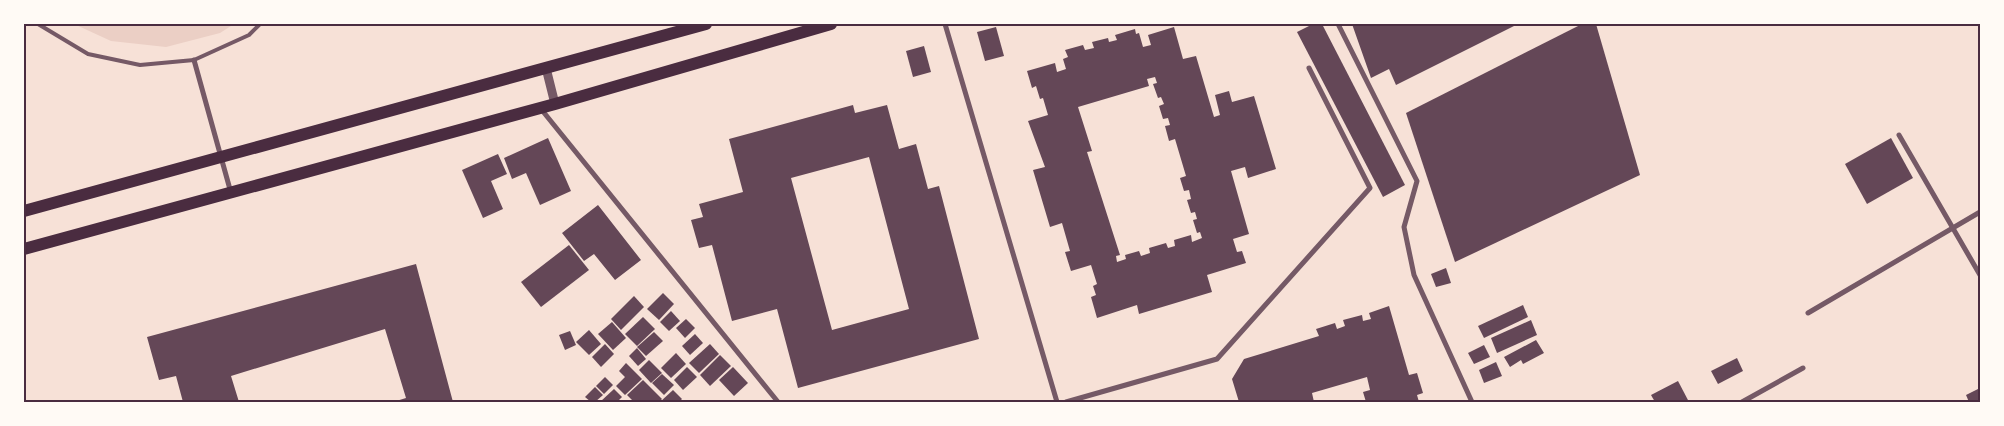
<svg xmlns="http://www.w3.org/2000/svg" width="2004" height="426" font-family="Mulish,sans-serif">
	<rect width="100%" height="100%" fill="#f7e1d7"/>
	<path fill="#ebcfc5" d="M74,24H234L220,33L166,47L111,41Z"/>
	<g fill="#644757" fill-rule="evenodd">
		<path d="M1313,24H1322L1405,185L1383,197L1297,32Z"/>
		<path d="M1352,24H1518L1396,85L1389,69L1371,78Z"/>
		<path d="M1582,24H1596L1640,175L1455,262L1406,113Z"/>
		<path d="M996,27L1004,56L985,61L977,32Z"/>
		<path d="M1174,27L1183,59L1196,56L1214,117L1220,115L1215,95L1229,91L1232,102L1254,96L1276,169L1248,178L1245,167L1231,171L1249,234L1233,239L1237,252L1242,251L1246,263L1207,275L1212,292L1139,314L1137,305L1097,318L1091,297L1096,295L1093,286L1097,284L1091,265L1071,271L1065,252L1070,251L1062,223L1050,227L1033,170L1045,167L1028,121L1048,115L1043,98L1040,99L1036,86L1032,88L1027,71L1055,63L1057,72L1066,69L1063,59L1068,57L1065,50L1083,45L1085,50L1094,48L1092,42L1108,38L1109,42L1117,40L1115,35L1135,29L1136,34L1139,33L1143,47L1151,45L1148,35ZM1155,77L1157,83L1153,84L1158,98L1161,97L1164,104L1159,106L1163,119L1168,118L1170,125L1165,126L1169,141L1175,139L1186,176L1180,178L1184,191L1189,190L1191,199L1187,200L1191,213L1195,212L1197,219L1193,220L1197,233L1200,232L1202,238L1192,242L1191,235L1174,240L1175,246L1168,248L1166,243L1149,248L1150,253L1141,256L1139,251L1125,255L1126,259L1117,262L1116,256L1120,255L1087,152L1092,151L1078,107L1149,86L1147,79Z"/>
		<path d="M924,46L931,72L913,77L906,51Z"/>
		<path d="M853,105L855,113L887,105L899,149L916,144L928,189L939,186L979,339L798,388L777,309L732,321L712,245L699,248L691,220L703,217L699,204L743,192L729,139ZM869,157L909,309L832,330L791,178Z"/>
		<path d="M548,138L571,191L540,205L526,173L512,179L504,158Z"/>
		<path d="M1891,138L1913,178L1867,204L1845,164Z"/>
		<path d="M498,154L507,174L491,181L503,209L483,218L462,170Z"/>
		<path d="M598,205L641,260L615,280L594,254L584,261L562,233Z"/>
		<path d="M569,245L589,270L541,307L521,282Z"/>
		<path d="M416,264L453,402H393L406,398L385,329L231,376L239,402H183L176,376L159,380L147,337Z"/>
		<path d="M1446,268L1451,283L1436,287L1431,274Z"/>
		<path d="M663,293L674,304L659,320L647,309Z"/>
		<path d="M634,296L644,307L621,330L611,319Z"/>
		<path d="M1523,305L1528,317L1484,338L1478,326Z"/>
		<path d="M1389,306L1409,375L1417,373L1423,393L1417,395L1419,402H1366L1363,392L1370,390L1367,377L1312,393L1314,402H1239L1232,379L1244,359L1319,336L1316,329L1335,323L1337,329L1345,326L1343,320L1362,315L1363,321L1371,319L1369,313Z"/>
		<path d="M671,311L680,321L669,331L660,322Z"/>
		<path d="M643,317L655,329L637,346L625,334Z"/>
		<path d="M686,319L695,328L685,338L676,328Z"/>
		<path d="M1531,320L1537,335L1497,353L1491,338Z"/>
		<path d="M612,322L626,338L613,350L598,334Z"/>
		<path d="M589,330L601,344L589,355L576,342Z"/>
		<path d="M570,331L576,345L565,350L559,335Z"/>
		<path d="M654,332L663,341L646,356L637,347Z"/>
		<path d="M695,334L703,343L690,355L682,346Z"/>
		<path d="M1536,340L1544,353L1523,364L1521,360L1510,367L1504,357Z"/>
		<path d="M605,344L614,354L601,367L592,357Z"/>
		<path d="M710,344L719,354L699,373L689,363Z"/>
		<path d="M1484,345L1490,357L1474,364L1468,353Z"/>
		<path d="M637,348L646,359L638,366L629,356Z"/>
		<path d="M676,353L686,364L671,378L661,368Z"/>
		<path d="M720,355L731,366L710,386L700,375Z"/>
		<path d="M1737,358L1743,371L1718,384L1711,371Z"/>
		<path d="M649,360L662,373L651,383L639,370Z"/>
		<path d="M1496,362L1502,376L1484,383L1479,370Z"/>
		<path d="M626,363L642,379L625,395L616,386L625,377L619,371Z"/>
		<path d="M687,367L697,377L683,390L674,380Z"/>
		<path d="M733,367L748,383L734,396L719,380Z"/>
		<path d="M662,374L674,385L664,395L652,383Z"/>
		<path d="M605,377L613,385L604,394L596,386Z"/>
		<path d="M643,380L662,399L659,402H634L627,395Z"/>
		<path d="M1678,381L1689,402H1655L1651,395Z"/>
		<path d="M595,387L603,395L595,402H591L585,397Z"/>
		<path d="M1980,388V402H1969L1966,395Z"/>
		<path d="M614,389L622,397L617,402H600Z"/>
		<path d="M673,390L682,399L679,402H660Z"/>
	</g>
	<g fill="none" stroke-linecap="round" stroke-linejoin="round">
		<path stroke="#755966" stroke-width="4" d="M38,24L88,54L140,65L194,60L249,35L260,24"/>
		<g stroke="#755966" stroke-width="5">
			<path d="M945,24L1057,402"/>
			<path d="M1338,24L1417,181L1404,227L1414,275L1472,402"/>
			<path d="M194,60L231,193"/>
			<path d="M541,109L778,402"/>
			<path d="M1899,135L1980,275"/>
			<path d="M1808,313L1980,212"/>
			<path d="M1066,402L1217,359L1370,188L1309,68"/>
			<path d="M1742,402L1803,368"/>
		</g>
		<path stroke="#755966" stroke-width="9" d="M546,68L555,104"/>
		<g stroke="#4a2c40" stroke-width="12">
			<path d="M24,211L706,24"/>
			<path d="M24,249L555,104L831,24"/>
		</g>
	</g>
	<rect width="2004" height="426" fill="none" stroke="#fffaf5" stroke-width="50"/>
	<rect x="25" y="25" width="1954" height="376" fill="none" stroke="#4a2c40" stroke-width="2"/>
</svg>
